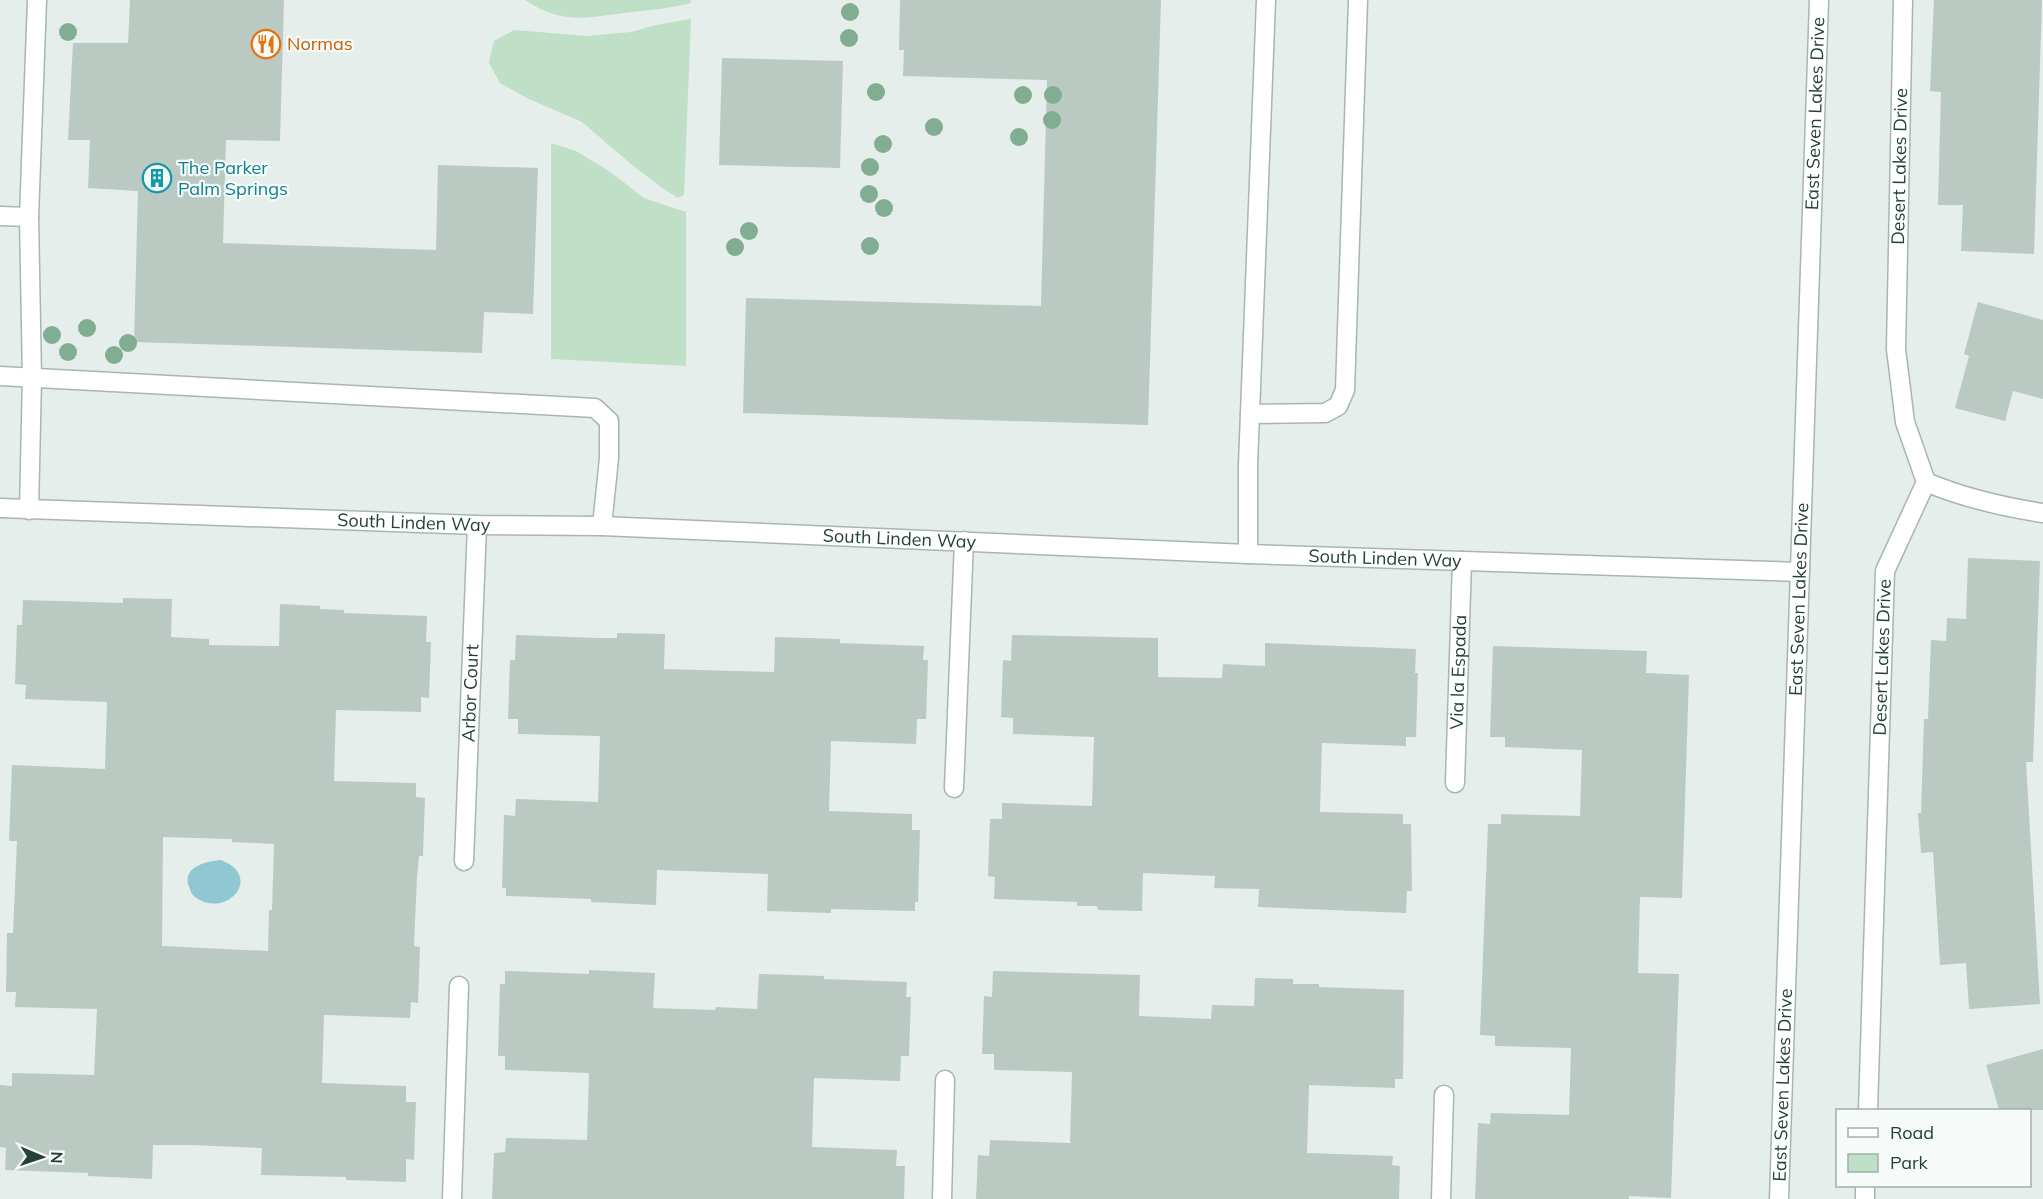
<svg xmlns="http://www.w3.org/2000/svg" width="2043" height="1199" font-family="Mulish,sans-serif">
	<rect width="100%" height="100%" fill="#e5eeea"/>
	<g fill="#bfdfc7">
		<path d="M525,0H691V3C671,8 652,10 632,12C588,17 564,26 525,0Z"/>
		<path d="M691,19L684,195L678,198L661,187L631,164L582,122L529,99L500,83L489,63L494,41L514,30L587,36L631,32L656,25Z"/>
		<path d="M551,143L576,151L609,171L644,198L686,212V366L551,359Z"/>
	</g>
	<path fill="#8fc7d2" d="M221,860C265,877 225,920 195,897C191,894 190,889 188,884C184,866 208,861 221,860Z"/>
	<g fill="#bbc9c3" fill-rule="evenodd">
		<path d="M130,0H284L280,141L226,140L223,243L436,250L438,165L538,168L533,314L484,312L482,353L134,342L138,191L88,188L90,140H68L73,43H128Z"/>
		<path d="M900,0H1161L1148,425L743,413L746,298L1041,306L1047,80L903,76L904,50H899Z"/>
		<path d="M1934,0H2042L2034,254L1961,251L1963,205H1938L1941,92L1930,91Z"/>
		<path d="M722,58L843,61L840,168L719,165Z"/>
		<path d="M1978,302L2043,320V399L2013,391L2005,421L1955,408L1969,356L1964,354Z"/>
		<path d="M1968,558L2040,561L2033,762H2026L2040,1004L1969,1009L1966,963L1940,965L1933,852L1921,853L1918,813H1921L1924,719H1928L1931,640L1946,641L1947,618L1966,619Z"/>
		<path d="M123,598L172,599L171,637L209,639V645L279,646L280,604L320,606V609L344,610V613L427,616L426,642H431L429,698L421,697V712L336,710L334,781L416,783V797L425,798L423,856H419L417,878L414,946L420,947L418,1003L411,1002L410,1018L324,1015L322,1083L406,1086V1102H416L414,1160L406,1159V1182L346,1180V1177L261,1175L262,1148L192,1145H153L152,1179L88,1176V1173L5,1170L6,1148L0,1147V1085L12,1086V1073L94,1075L97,1009L15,1007L16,992H6L7,933H13L17,841H9L12,765L105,769L107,702L25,699L26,685L15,684L17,625H22L23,600L123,603ZM163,837L232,839V842L274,844L272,910H269L268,951L162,946Z"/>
		<path d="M617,633L665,634L664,669L774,672L775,637L840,639V643L924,646L923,660H928L926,719H917L916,744L831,741L829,811L912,814V830H920L918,902H915V911L831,909V913L767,911L768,874L657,870L656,905L591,902V899L506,896V888H502L504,815L515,816L516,799L598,802L600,736L518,734V719H508L510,660H515L516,635L599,638H617Z"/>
		<path d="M1012,635L1158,638V677L1222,678L1223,664L1265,666V643L1416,649L1415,673H1418L1416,737H1406V746L1322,743L1320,812L1403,814V824H1411L1412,891H1407L1406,913L1258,907L1259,889L1214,888L1215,876L1143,873L1142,911L1098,910L1097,906H1077V902L994,899L995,877L988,876L990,819H1002V803L1092,806L1094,737L1013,734V718L1001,717L1003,660L1011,661Z"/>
		<path d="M1493,646L1647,651L1646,673L1689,675L1682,898L1640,897L1638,973L1679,974L1671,1198L1629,1196V1199H1475L1478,1123L1490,1124L1491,1113L1569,1115L1571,1048L1495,1046V1036L1480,1035L1488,824H1501V814L1580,816L1582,750L1505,747V737H1490Z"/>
		<path d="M589,970L655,973L653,1008L715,1010L716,1007L757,1009L759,974L824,976V979L907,982L906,997H911L909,1056H901L900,1081L814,1078L812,1147L897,1150L896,1166H905L904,1199H492L494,1153L505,1152L506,1138L587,1140L589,1073L505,1070V1056H498L500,984H505V971L589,974Z"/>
		<path d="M993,971L1140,975L1139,1016L1211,1019L1212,1005L1254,1006L1255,978L1293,979V984H1319V987L1404,990L1403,1079H1395V1088L1309,1085L1307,1153L1393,1156L1392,1165L1400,1166L1399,1199H976L978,1155L989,1156L990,1140L1070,1143L1072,1072L994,1070V1054H982L984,996L992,997Z"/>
		<path d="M2043,1049V1110H1999L1986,1065Z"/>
	</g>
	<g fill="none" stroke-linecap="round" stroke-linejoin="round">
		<g stroke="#a7b6b1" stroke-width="21">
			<g id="minor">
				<path d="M0,216L29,217L37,0"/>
				<path d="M29,217L32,378L29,510"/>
				<path d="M0,376L595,408L609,421V458L602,526"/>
				<path d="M1250,414L1325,413L1338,406L1345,390L1358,0"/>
				<path d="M1926,482C1964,498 2003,507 2043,513"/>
				<path id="s1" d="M0,508L477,525L602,526L1248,554L1800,572"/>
				<path d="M1248,554V465L1266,0"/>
				<path id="s2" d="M1455,783L1462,561"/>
				<path d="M954,788L964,541"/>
				<path id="s3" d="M464,861L477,525"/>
				<path id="s4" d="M1868,1110L1885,571L1926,482L1905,422L1896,349L1903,0"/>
				<path d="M452,1199L459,986"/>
				<path d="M942,1199L945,1080"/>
				<path d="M1441,1199L1444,1095"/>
				<path id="s5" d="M1779,1199L1819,0"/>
				<path d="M1865,1199V1186"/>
			</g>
		</g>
		<use href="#minor" stroke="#fff" stroke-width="18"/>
	</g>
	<g fill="#81ad92">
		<circle cx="850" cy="12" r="9"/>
		<circle cx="68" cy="32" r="9"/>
		<circle cx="849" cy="38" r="9"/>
		<circle cx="876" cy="92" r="9"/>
		<circle cx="1023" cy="95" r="9"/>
		<circle cx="1053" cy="95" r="9"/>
		<circle cx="1052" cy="120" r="9"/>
		<circle cx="934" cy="127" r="9"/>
		<circle cx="1019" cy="137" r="9"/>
		<circle cx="883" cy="144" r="9"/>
		<circle cx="870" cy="167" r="9"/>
		<circle cx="869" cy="194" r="9"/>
		<circle cx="884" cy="208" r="9"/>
		<circle cx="749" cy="231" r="9"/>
		<circle cx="870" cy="246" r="9"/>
		<circle cx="735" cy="247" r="9"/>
		<circle cx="87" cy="328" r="9"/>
		<circle cx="52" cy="335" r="9"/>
		<circle cx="128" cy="343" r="9"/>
		<circle cx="68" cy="352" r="9"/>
		<circle cx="114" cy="355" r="9"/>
	</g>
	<defs>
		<g id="restaurant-ring" transform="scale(1.5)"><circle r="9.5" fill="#f6faf8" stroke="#e8710a" stroke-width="1.5"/><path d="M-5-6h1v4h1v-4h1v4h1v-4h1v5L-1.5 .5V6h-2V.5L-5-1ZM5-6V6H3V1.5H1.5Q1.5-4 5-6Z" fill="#e8710a"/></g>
		<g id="building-ring" transform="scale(1.5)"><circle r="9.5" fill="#f6faf8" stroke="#0f9aa8" stroke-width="1.5"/><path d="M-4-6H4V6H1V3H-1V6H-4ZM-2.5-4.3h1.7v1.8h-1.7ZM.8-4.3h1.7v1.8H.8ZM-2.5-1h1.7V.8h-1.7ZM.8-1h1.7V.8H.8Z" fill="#0f9aa8"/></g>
	</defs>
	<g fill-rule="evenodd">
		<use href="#restaurant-ring" x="266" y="44"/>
		<use href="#building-ring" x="157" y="178"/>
	</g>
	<g text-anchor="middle" stroke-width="4.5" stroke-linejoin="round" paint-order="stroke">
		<g font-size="18" fill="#c56008" stroke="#f6faf8" text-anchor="start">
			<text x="287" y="50">Normas</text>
		</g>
		<g font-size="18" fill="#244039" stroke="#f6faf8">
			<text dy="6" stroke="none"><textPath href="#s5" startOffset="1086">East Seven Lakes Drive</textPath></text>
			<text dy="6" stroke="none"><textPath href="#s4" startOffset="957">Desert Lakes Drive</textPath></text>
			<text dy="6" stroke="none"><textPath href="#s1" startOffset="414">South Linden Way</textPath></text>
			<text dy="6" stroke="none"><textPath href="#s1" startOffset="900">South Linden Way</textPath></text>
			<text dy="6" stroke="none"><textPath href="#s1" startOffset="1386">South Linden Way</textPath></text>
			<text dy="6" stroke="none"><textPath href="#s5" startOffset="600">East Seven Lakes Drive</textPath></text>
			<text dy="6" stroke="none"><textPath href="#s4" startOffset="453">Desert Lakes Drive</textPath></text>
			<text dy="6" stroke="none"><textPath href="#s2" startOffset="111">Via la Espada</textPath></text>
			<text dy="6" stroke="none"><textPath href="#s3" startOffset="168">Arbor Court</textPath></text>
			<text dy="6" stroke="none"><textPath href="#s5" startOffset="114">East Seven Lakes Drive</textPath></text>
		</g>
		<g font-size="18" fill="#0d838f" stroke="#f6faf8" text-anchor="start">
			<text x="178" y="174">The Parker<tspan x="178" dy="21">Palm Springs</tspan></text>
		</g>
	</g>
	<rect x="1836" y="1109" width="195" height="78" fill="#f6faf8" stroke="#a2b0ac" stroke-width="1.5"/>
	<rect x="1848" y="1128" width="30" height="9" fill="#ffffff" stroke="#a2b0ac" stroke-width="1.5"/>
	<text x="1890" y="1139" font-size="18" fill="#244039">Road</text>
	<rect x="1848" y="1154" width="30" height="18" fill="#bfdfc7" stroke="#a2b0ac" stroke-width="1.5"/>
	<text x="1890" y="1169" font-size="18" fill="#244039">Park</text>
	<g transform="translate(42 1157) rotate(92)" stroke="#f6faf8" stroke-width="4.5" paint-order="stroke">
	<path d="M0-4.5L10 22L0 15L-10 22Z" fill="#244039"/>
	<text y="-9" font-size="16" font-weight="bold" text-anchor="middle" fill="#244039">N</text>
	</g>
</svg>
